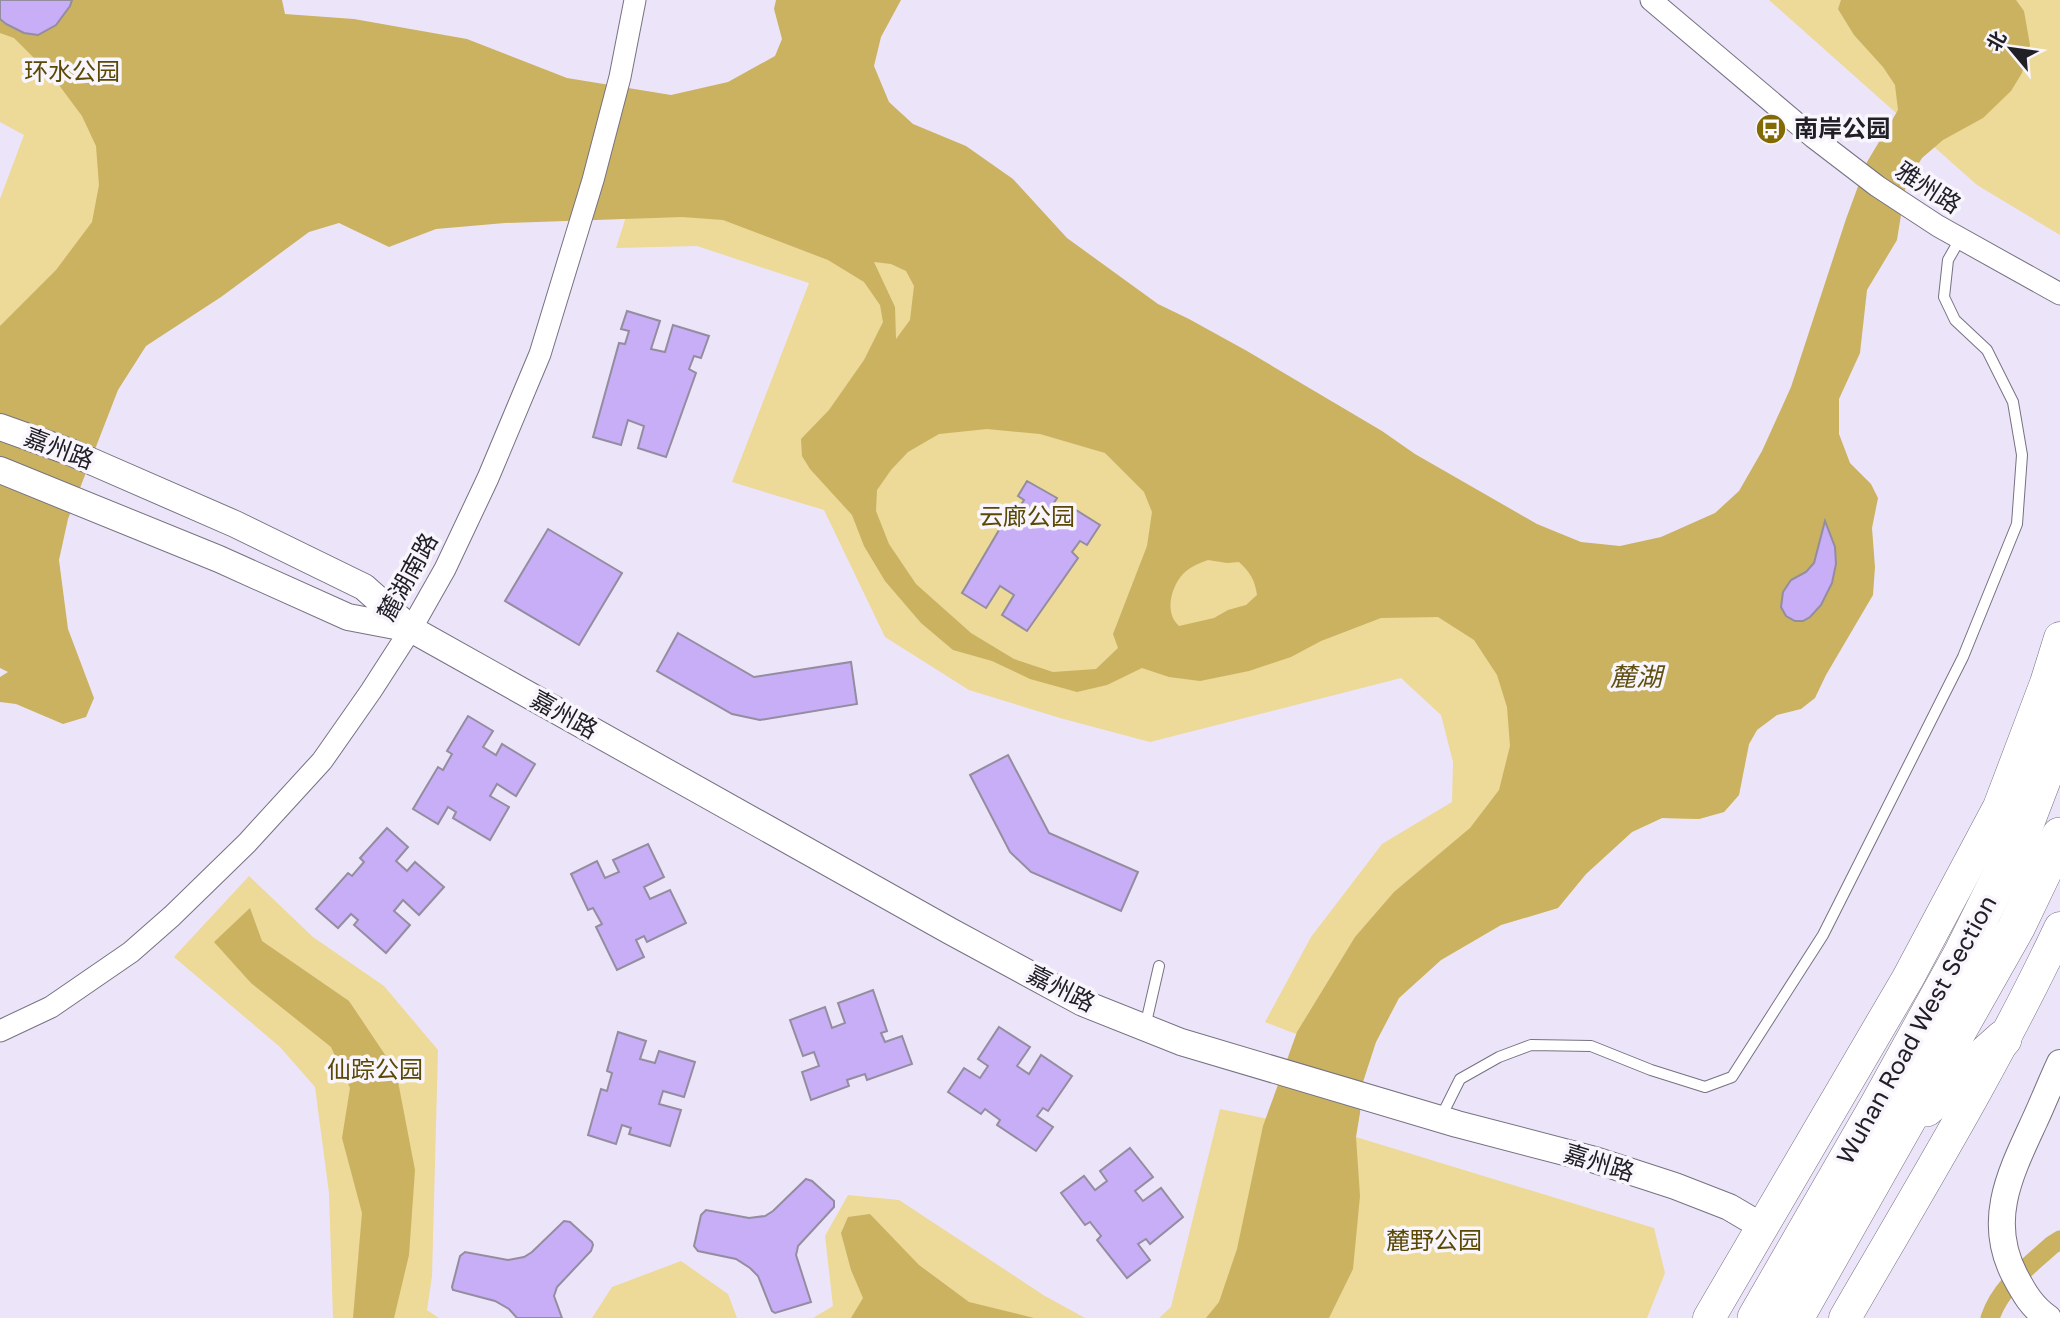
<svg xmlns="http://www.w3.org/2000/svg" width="2060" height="1318" font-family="'Golos Text','Noto Sans SC',sans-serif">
	<rect width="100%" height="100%" fill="#ece5f9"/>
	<g fill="#edd998">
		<path d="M0,0H145L134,168L0,374V199L24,135L0,122Z"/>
		<path d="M1769,0H2060V235L1977,185Z"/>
		<path d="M653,132L1757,730L1749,744L1739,795L1724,812L1699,819L1662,818L1632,832L1586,874L1558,908L1501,925L1441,960L1399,998L1376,1042L1369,1062L1265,1022L1311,937L1382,844L1452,802L1453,762L1441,715L1401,678L1150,742L1060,718L969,690L885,637L824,510L732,482L809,283L697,246L616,248Z"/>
		<path d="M249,876L313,937L384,986L438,1050L432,1276L427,1310L439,1318H333L329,1193L315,1087L280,1047L174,957Z"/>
		<path d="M1220,1109L1356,1137L1654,1228L1665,1273L1647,1318H1159L1171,1307Z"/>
		<path d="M848,1195L899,1200L1045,1296L1085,1318H813L833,1306L825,1236Z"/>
		<path d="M681,1261L728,1294L737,1318H592L612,1287Z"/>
	</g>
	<g fill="#cab260" fill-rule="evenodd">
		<path d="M72,0H282L285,14L354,19L467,39L567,78L671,95L728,82L775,56L782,39L774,9L776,0H901L881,37L874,66L889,102L913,124L966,146L1013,179L1067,238L1158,304L1189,319L1247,351L1382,431L1415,454L1537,524L1581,542L1620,546L1661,537L1715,513L1739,491L1762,451L1791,387L1846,219L1867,162L1898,110L1895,85L1883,67L1854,35L1838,9L1841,0H2016L2024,11L2030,45L2022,73L2011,91L1983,118L1943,140L1922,158L1906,184L1897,240L1867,290L1860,353L1839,399V434L1850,463L1871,484L1878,498L1872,528L1875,567L1873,595L1826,675L1815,698L1801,709L1777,715L1757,730L1749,744L1739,795L1724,812L1699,819L1662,818L1632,832L1586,874L1558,908L1501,925L1441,960L1399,998L1376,1042L1363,1082L1360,1113L1356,1137L1360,1196L1353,1269L1329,1318H1206L1219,1302L1237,1249L1263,1126L1297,1032L1355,937L1394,892L1470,828L1499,790L1510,746L1507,707L1497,675L1474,640L1438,617L1381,618L1321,641L1291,657L1249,671L1200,681L1169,677L1142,668L1107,685L1077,692L1030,679L992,661L953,650L921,623L885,581L864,546L852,515L810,469L802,456L801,439L829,410L864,360L883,322L880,305L864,282L828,260L723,220L682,217L505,223L436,229L389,247L339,223L309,232L221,297L146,346L118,390L68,519L59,560L68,629L94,698L86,717L63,724L16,704L0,702V677L8,672L0,668V326L56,270L92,222L99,185L96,146L82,116L53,77L14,38L0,33V19L24,33L38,35C53,27 67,17 72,0ZM874,262L891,264L906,271L914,286L910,320L896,339L895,307ZM987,429L1040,434L1105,453L1144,492L1152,512L1147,546L1113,634L1118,648L1096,669L1053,672L1014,659L971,633L916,584L889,544L876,511L877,490L891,470L908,452L939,434ZM1208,560L1227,563L1239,562C1250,572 1255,580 1257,595L1246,605L1228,610L1214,618L1179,626C1164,613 1171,587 1183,574C1190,567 1199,563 1208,560Z"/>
		<path d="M250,908L262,941L349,1001L396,1071L415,1170L409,1255L394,1318H353L362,1213L342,1138L350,1088L331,1047L251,983L214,942Z"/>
		<path d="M870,1214L919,1265L969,1302L1034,1318H851L863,1298L851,1270L841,1233L848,1217Z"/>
	</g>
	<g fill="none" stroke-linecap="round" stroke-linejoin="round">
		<path stroke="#cab260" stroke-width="19" d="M1990,1318C2001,1286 2028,1267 2052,1245L2060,1240"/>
	</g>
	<g fill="#c8adf7" stroke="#938d9f" stroke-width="2">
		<path d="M0,0H72L70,6L56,25L38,35L24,33L6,24L0,19Z"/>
		<path d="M627,311L660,321L651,349L665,352L673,325L709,336L701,358L694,356L689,369L696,373L666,457L638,448L644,426L628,420L621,445L593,437L619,343L625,344L629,331L621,329Z"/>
		<path d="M1027,481L1057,498L1041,523L1053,529L1068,505L1100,525L1087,545L1080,541L1072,552L1078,558L1027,631L1002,615L1014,595L1000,586L986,608L962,593L1012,508L1017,511L1024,500L1018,496Z"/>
		<path d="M1825,521L1835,547L1836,564L1832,583L1821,605L1810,617L1803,621H1795L1786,616L1781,607L1783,592L1791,580L1806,572L1814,563Z"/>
		<path d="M548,529L622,573L579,645L505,601Z"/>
		<path d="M678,633L754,677L851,662L857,704L760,720L732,714L657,671Z"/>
		<path d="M468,716L493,731L483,747L496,755L502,744L535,764L516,796L497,784L490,796L509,807L490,840L453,818L456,812L448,807L438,824L413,809L438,767L443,770L452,754L447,751Z"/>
		<path d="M1008,755L1049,833L1138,872L1121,911L1031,872L1010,852L970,775Z"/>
		<path d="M387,828L408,847L396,861L407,871L415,862L444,887L419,915L403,900L394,911L410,925L386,953L354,925L358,920L351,914L338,928L316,909L348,873L352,876L364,862L360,858Z"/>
		<path d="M648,844L664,877L644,887L650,899L670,890L686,923L647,942L644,936L636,940L644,957L617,970L596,927L602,924L593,908L588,910L571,874L597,861L605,878L619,872L613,860Z"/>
		<path d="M873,990L887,1031L881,1033L885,1042L902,1036L912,1064L867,1080L865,1074L847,1080L849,1086L811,1100L802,1072L819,1066L814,1052L803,1056L790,1020L825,1007L832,1028L845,1023L838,1003Z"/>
		<path d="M999,1027L1030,1047L1017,1066L1029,1074L1041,1055L1072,1076L1048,1111L1043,1108L1037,1116L1053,1127L1036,1151L997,1125L1000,1120L985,1109L981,1114L948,1092L964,1068L980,1078L988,1066L978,1059Z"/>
		<path d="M618,1032L646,1041L640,1059L655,1063L659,1051L695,1062L684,1097L663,1091L659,1104L681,1110L670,1146L629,1134L631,1128L622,1125L616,1144L588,1135L601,1089L607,1091L612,1073L607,1071Z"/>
		<path d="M1130,1148L1153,1177L1135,1191L1143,1201L1161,1188L1183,1217L1150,1244L1146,1239L1138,1244L1150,1260L1127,1278L1097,1240L1101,1236L1090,1222L1085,1225L1061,1193L1084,1176L1095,1190L1107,1181L1100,1171Z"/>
		<path d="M806,1179L812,1181L834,1201V1207L798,1246L797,1251L796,1255L811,1302L775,1313L772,1311L758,1276L750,1268L736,1259L698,1251L694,1246L701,1215L706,1210L749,1218L765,1216L773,1211Z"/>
		<path d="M564,1221L570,1222L592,1242L593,1245L591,1251L557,1287L554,1296L562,1318H517L509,1309L495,1301L453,1290L452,1287L460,1256L465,1252L508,1260L524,1257L532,1252Z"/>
	</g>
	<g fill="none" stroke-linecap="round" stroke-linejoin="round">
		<g stroke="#777182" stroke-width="12">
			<g id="service">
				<path d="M1145,1027L1159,966"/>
				<path d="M1440,1119L1460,1079L1499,1057L1531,1045L1591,1046L1651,1070L1705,1087L1732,1077L1823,935L1963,657L2017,524L2022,455L2013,402L1987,350L1955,320L1944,297L1948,260L1960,239"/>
			</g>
		</g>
		<g stroke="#777182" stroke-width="23">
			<g id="minor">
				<path d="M1651,0L1813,137L1877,186L1938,226L2060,294"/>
				<path d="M0,1031L51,1007L131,952L172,916L247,843L322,761L371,691L411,629L445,569L488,478L540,354L593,180L620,77L635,0"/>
			</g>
		</g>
		<g stroke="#777182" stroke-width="28">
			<g id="tertiary">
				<path d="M0,427L70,452L235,524L364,587L411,629L348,617L219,559L0,470"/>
				<path d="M411,629L950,931L1083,1003L1181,1042L1457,1124L1595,1160L1675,1186L1729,1207L1763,1227"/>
				<path d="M2048,1318C2032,1307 2024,1293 2015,1276C1986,1221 2010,1174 2034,1122C2043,1103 2051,1082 2060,1063"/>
			</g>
		</g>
		<g stroke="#777182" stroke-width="33">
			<g id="secondary">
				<path d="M1709,1318L1908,978L1999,807L2046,683L2060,638"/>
				<path d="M1845,1318C1919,1190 1997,1062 2060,928"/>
			</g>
		</g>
		<g stroke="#777182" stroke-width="38">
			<g id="trunk">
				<path d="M2041,757L2060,680"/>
				<path d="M1926,1108L2003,1039"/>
				<path d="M1756,1318L1878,1106L1962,954L2021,835L2060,733"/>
				<path d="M1795,1318L2016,928L2060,836"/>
			</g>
		</g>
		<use href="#service" stroke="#fff" stroke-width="10"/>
		<use href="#minor" stroke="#fff" stroke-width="21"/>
		<use href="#tertiary" stroke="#fff" stroke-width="26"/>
		<use href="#secondary" stroke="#fff" stroke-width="32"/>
		<use href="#trunk" stroke="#fff" stroke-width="37"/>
	</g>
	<defs>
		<g id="bus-disc" transform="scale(1.575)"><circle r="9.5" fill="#826b05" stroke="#f8f5fd"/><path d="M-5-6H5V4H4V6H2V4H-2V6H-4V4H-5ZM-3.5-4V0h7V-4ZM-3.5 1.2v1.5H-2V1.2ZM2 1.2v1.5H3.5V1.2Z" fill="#fff"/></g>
	</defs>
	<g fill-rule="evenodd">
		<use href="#bus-disc" x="1771" y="129"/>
	</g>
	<g text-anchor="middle" stroke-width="7" stroke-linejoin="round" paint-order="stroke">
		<g font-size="24" fill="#594905" stroke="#f8f5fd">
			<text x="72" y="80">环水公园</text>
			<text x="1027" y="525">云廊公园</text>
			<text x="375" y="1078">仙踪公园</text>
			<text x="1434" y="1249">麓野公园</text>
		</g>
		<g font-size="24" font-weight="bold" fill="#222027" stroke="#f8f5fd" text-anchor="start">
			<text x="1794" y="137">南岸公园</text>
		</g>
		<g font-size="24" fill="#222027" stroke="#f8f5fd">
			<text transform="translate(1928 188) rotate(33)" y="8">雅州路</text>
			<text transform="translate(59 449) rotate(21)" y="8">嘉州路</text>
			<text transform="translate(408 577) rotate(-61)" y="8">麓湖南路</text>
			<text transform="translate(564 715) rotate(29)" y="8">嘉州路</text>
			<text transform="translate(1061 989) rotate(27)" y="8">嘉州路</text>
			<text transform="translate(1917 1030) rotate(-61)" y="8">Wuhan Road West Section</text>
			<text transform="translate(1599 1163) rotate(17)" y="8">嘉州路</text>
		</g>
		<g font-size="26" font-style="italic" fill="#615011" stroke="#f8f5fd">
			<text x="1636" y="686">麓湖</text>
		</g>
	</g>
	<g transform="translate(2011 49) rotate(299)" stroke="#f8f5fd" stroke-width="5" paint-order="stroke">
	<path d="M0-5L12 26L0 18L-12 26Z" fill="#222027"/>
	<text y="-10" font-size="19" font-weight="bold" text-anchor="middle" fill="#222027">北</text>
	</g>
</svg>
